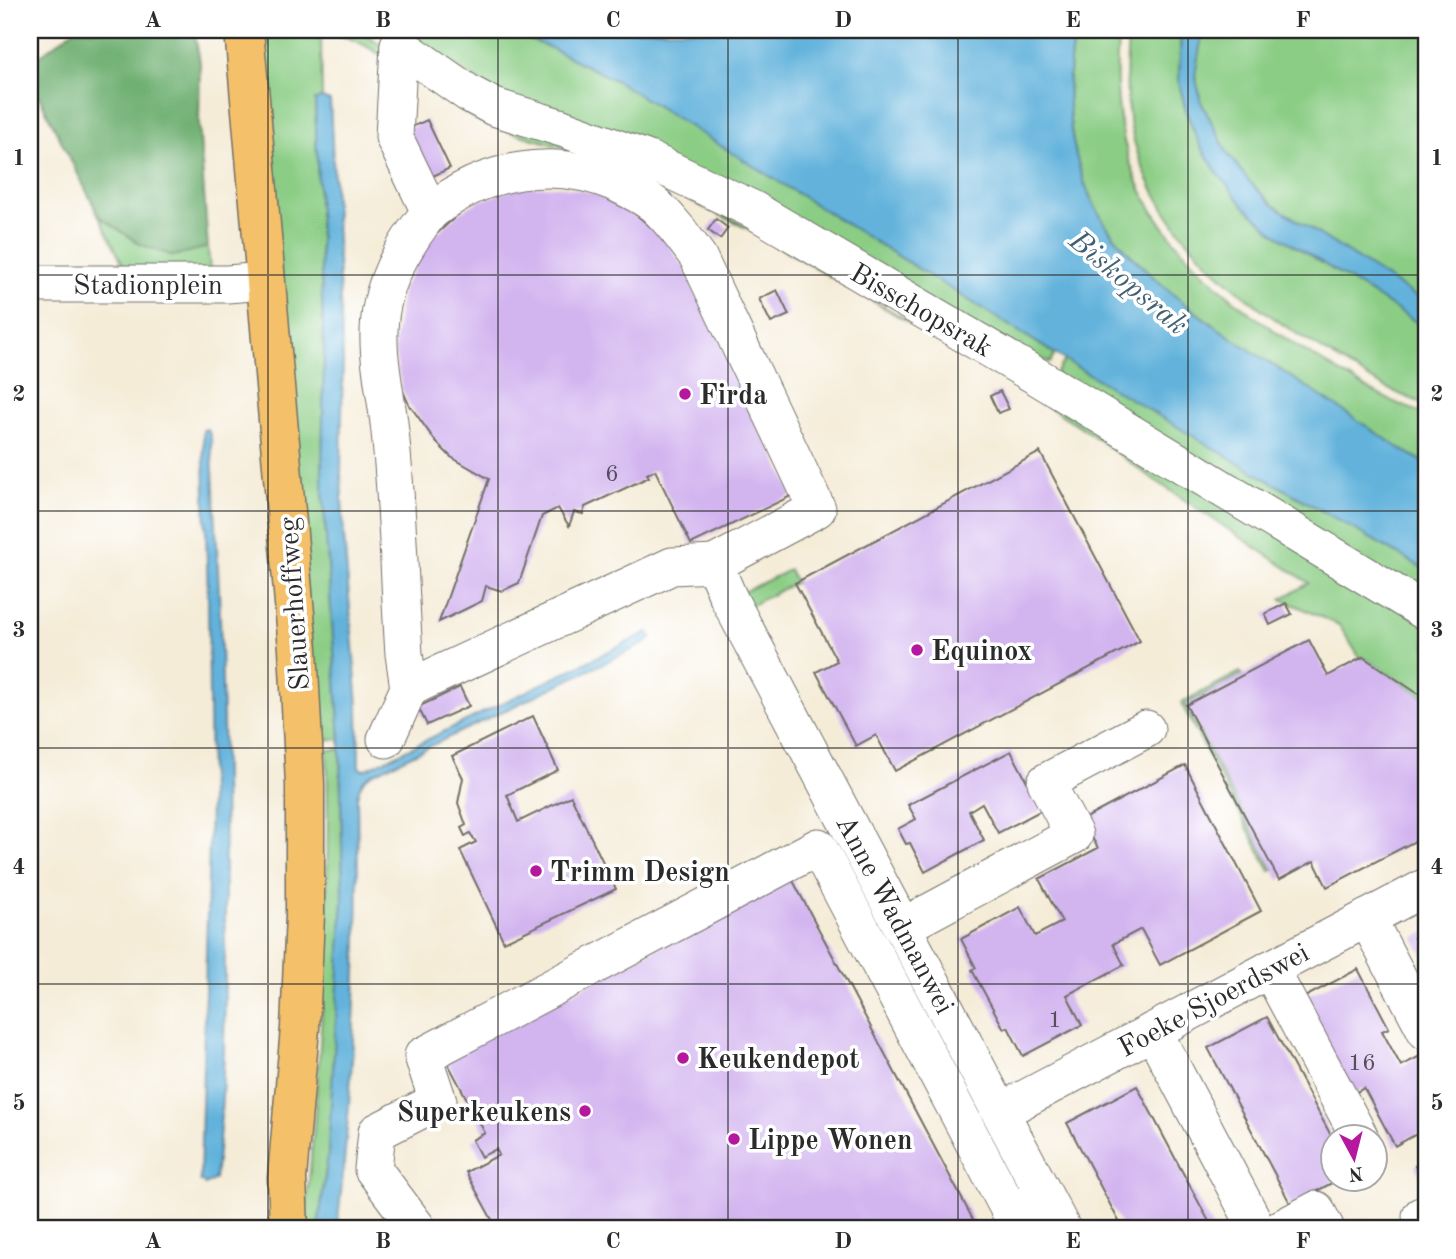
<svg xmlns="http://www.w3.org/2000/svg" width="1456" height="1259" font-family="'Old Standard TT',serif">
	<rect width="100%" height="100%" fill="#fff"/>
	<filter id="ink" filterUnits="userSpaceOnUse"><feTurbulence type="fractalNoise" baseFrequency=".0143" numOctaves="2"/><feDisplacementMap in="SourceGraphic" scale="14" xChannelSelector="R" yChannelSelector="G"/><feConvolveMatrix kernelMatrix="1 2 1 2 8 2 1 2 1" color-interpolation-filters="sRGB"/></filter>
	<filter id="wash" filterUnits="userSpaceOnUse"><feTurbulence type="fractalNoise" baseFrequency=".00686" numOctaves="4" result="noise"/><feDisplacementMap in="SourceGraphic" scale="28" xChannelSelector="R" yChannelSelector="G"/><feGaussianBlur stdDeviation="1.57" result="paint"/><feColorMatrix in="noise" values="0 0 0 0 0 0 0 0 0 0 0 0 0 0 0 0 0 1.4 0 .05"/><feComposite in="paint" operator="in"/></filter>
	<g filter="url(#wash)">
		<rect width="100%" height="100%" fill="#f5ecd8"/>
		<g fill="#8bcd85" stroke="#5b7c58" stroke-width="2">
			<path d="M264,30H358L394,52L393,63C369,47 350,34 321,33L322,98L315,101L324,354L322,477L340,739L318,740L262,47L268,46L266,31Z"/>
			<path d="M395,30H506L551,48L615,80L706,135L1055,354L1050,363L521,107Z"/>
			<path d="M1075,30H1119C1115,66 1116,105 1124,141C1144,235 1235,308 1313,356C1350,378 1385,402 1426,414V463L1402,450C1358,421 1313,391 1268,362C1215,327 1161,291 1119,242C1070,185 1060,101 1075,30Z"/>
			<path d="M1129,30H1181L1179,82L1186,112L1200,145L1216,171L1273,232L1426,328V404C1387,392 1353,369 1318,347C1240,300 1158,233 1134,141C1125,106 1125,66 1129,30Z"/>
			<path d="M1203,30H1426V303L1272,204L1249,181L1227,152L1201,102L1195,74Z"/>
			<path d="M405,71L645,168L1426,621V699L1363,657L1360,658L1339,625L1281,599L1309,583L1150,477L1081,427L974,360L748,229L647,179L572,150L486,125L464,113Z"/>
			<path d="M99,216L140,244L173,256L208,247L210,272H127Z"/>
			<path d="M1065,360L1240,464L1426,570V603L1055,375Z"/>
			<path d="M789,570L796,582L748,607L741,593Z"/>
			<path d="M1240,672L1242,675L1186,705L1273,870L1270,871L1181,703Z"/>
			<path d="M340,749L343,899L336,1045L328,1154L318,1229H304C321,1070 331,911 327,750Z"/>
		</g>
		<path fill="#70b072" stroke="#4e6e4e" stroke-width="2" d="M74,30H194L200,62L199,124L208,247L173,256L140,244L99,216L30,79V63Z"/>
		<g fill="#62b2dc" stroke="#466e84" stroke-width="2">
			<path d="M506,30H1075C1060,101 1070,185 1119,242C1161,291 1215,327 1268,362C1313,391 1358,420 1402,450L1426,463V570L1240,464L1065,360L615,80L551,48Z"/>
			<path d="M1181,30H1203L1195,74L1201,102L1227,152L1249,181L1272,204L1426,303V328L1273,232L1244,206L1216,171L1200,145L1186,112L1179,82Z"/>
			<path d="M322,98L330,101L343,359L341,474L344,537L358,705L359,767L362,770L367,769L648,632L652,637L648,642L372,774C361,780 360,786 357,798C360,942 354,1086 337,1229H318L328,1154L343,899L340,739L322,477L324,354L315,100Z"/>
			<path d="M208,429L211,438C221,593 225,748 225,904C225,995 226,1088 215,1179L205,1185L200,1180L210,802L208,599L203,430Z"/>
		</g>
		<g id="blocks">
			<g fill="#d2b4ef">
				<path d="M427,120L450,168L431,177L407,129Z"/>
				<path d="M558,186L597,194L633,212L664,238L686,271L793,495L691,544L655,470L647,474L649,477L585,507L583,514L574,512L569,526L558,508L542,516L519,583L502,591L486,586L482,601L439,622L489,479L451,457L436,442L411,407H410L402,389L394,350L402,290L432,238L462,211L480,201L518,188Z"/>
				<path d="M716,219L728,228L720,239L708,230Z"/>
				<path d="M777,290L789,315L771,323L759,299Z"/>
				<path d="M1000,391L1009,409L998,413L990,396Z"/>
				<path d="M1040,452L1140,641L895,771L876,735L856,746L816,672L837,661L795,583Z"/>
				<path d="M1286,603L1292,614L1270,625L1265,614Z"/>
				<path d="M1309,640L1328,676L1363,657L1426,699V842L1418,846L1415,841L1327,887L1314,861L1279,880L1186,705Z"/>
				<path d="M460,687L469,706L427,725L418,707Z"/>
				<path d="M533,716L558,770L507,795L518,822L571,796L616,889L504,942L460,850L476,842L470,833L465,836L461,828L466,825L458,803L463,778L452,756Z"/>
				<path d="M1011,751L1042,810L998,833L982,803L969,811L984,840L925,872L910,843L906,844L898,829L916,819L908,805Z"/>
				<path d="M1185,765L1261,911L1160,965L1141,929L1113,944L1124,965L1067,995L1082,1025L1023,1056L1008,1027L1004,1029L972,970L976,968L961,939L1020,907L1035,936L1062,922L1039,879L1098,848L1082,820Z"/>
				<path d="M791,877L978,1229H497L466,1172L499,1155L496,1149L481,1157L472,1140L485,1133L446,1060Z"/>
				<path d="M1426,932V961L1414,938Z"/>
				<path d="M1358,969L1389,1028L1382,1031L1401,1066L1426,1053V1129L1395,1146L1364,1088L1349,1096L1299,1000Z"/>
				<path d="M1267,1017L1334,1141V1178H1341L1291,1205L1208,1048Z"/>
				<path d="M1137,1086L1183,1173L1213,1229H1123L1067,1123Z"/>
				<path d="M1426,1160V1186L1415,1166Z"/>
			</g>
		</g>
	</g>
	<g filter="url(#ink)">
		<use href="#blocks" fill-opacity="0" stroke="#726f68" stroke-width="2"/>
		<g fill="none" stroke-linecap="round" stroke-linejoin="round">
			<g stroke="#726f68" stroke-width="39">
				<g id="minor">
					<path d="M399,45L468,93L494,107L562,128L649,160L752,209L1038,377L1426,612"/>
					<path d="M399,45L394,137L430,212C408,240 389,270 382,305C373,348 386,389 390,432C398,505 399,580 404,654L409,688"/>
					<path d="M430,212C484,169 552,156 616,183C630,190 646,197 657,207C673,222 685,239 698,257L817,509L714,564"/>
					<path d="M30,284H227L266,281"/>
					<path d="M386,739L409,688L672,566L714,564L729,599L1062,1229"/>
					<path d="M1367,918L1426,1031"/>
					<path d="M902,927L1074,835L1046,782L1146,729"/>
					<path d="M1270,969L1359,1136"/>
					<path d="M1153,1031L1251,1217"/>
					<path d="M1000,1112L1426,887"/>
					<path d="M1421,1216L1426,1226"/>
					<path d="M418,1229L373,1169L377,1132L438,1101L423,1056L818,847L1011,1213L1044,1196"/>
					<path d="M1280,1229L1316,1210L1326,1229"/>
				</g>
			</g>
			<g stroke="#726f68" stroke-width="41">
				<path id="major" d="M244,30L298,649L305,784V915L300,1028L287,1178L289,1229"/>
			</g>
			<use href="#minor" stroke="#fff" stroke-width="37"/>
			<use href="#major" stroke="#f4c16a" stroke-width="38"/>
		</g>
	</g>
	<path fill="none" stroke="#2b2b2b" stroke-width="2" stroke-opacity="0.55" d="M268,30V1229M498,30V1229M728,30V1229M958,30V1229M1188,30V1229M30,275H1426M30,511H1426M30,748H1426M30,984H1426"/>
	<g fill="#b5179e" stroke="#fff" stroke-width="2.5">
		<circle cx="685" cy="394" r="7"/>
		<circle cx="917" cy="650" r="7"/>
		<circle cx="536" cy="871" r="7"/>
		<circle cx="683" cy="1058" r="7"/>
		<circle cx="585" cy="1111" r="7"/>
		<circle cx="734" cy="1139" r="7"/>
	</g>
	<g text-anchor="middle" stroke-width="7" stroke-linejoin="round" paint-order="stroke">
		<g font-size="24" fill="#554d5c">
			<text x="612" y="481">6</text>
			<text x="1055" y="1027">1</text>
			<text x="1362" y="1070">16</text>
		</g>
		<g font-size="28" fill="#2b2b2b" stroke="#fff">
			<text x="148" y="294">Stadionplein</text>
			<text transform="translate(922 309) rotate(30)" y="10">Bisschopsrak</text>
			<text transform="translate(293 604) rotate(-94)" y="10">Slauerhoffweg</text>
			<text transform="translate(896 914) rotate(62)" y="10">Anne Wadmanwei</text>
			<text transform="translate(1213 999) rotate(-28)" y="10">Foeke Sjoerdswei</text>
		</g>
		<g font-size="28" font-weight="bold" fill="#2b2b2b" stroke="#fff" text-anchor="start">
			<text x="699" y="404">Firda</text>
			<text x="931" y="660">Equinox</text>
			<text x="550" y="881">Trimm Design</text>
			<text x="697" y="1068">Keukendepot</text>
			<text x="571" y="1121" text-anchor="end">Superkeukens</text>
			<text x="748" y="1149">Lippe Wonen</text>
		</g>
		<g font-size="30" font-style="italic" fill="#416172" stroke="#fff">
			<text transform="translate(1129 282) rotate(40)" y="10">Biskopsrak</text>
		</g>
	</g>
	<rect width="1456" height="1259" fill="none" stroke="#fff" stroke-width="77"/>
	<g transform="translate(1354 1158) rotate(173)"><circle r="33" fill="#ffffff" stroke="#aaaaaa" stroke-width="2"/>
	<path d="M0-5L12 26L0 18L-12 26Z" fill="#b5179e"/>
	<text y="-10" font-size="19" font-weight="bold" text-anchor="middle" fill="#2b2b2b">N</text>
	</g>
	<rect x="38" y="38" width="1380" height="1182" fill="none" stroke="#2b2b2b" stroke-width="2.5"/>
	<g font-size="23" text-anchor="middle" font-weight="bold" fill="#2b2b2b">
		<text x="153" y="27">A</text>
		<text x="383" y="27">B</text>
		<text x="613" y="27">C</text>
		<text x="843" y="27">D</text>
		<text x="1073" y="27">E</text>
		<text x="1303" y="27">F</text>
		<text x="19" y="165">1</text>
		<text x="1437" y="165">1</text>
		<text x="19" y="401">2</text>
		<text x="1437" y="401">2</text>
		<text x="19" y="637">3</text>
		<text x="1437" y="637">3</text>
		<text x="19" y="874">4</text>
		<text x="1437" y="874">4</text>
		<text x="19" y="1110">5</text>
		<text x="1437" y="1110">5</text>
		<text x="153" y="1248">A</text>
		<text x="383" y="1248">B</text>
		<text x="613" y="1248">C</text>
		<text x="843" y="1248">D</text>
		<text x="1073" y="1248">E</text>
		<text x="1303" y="1248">F</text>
	</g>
</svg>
